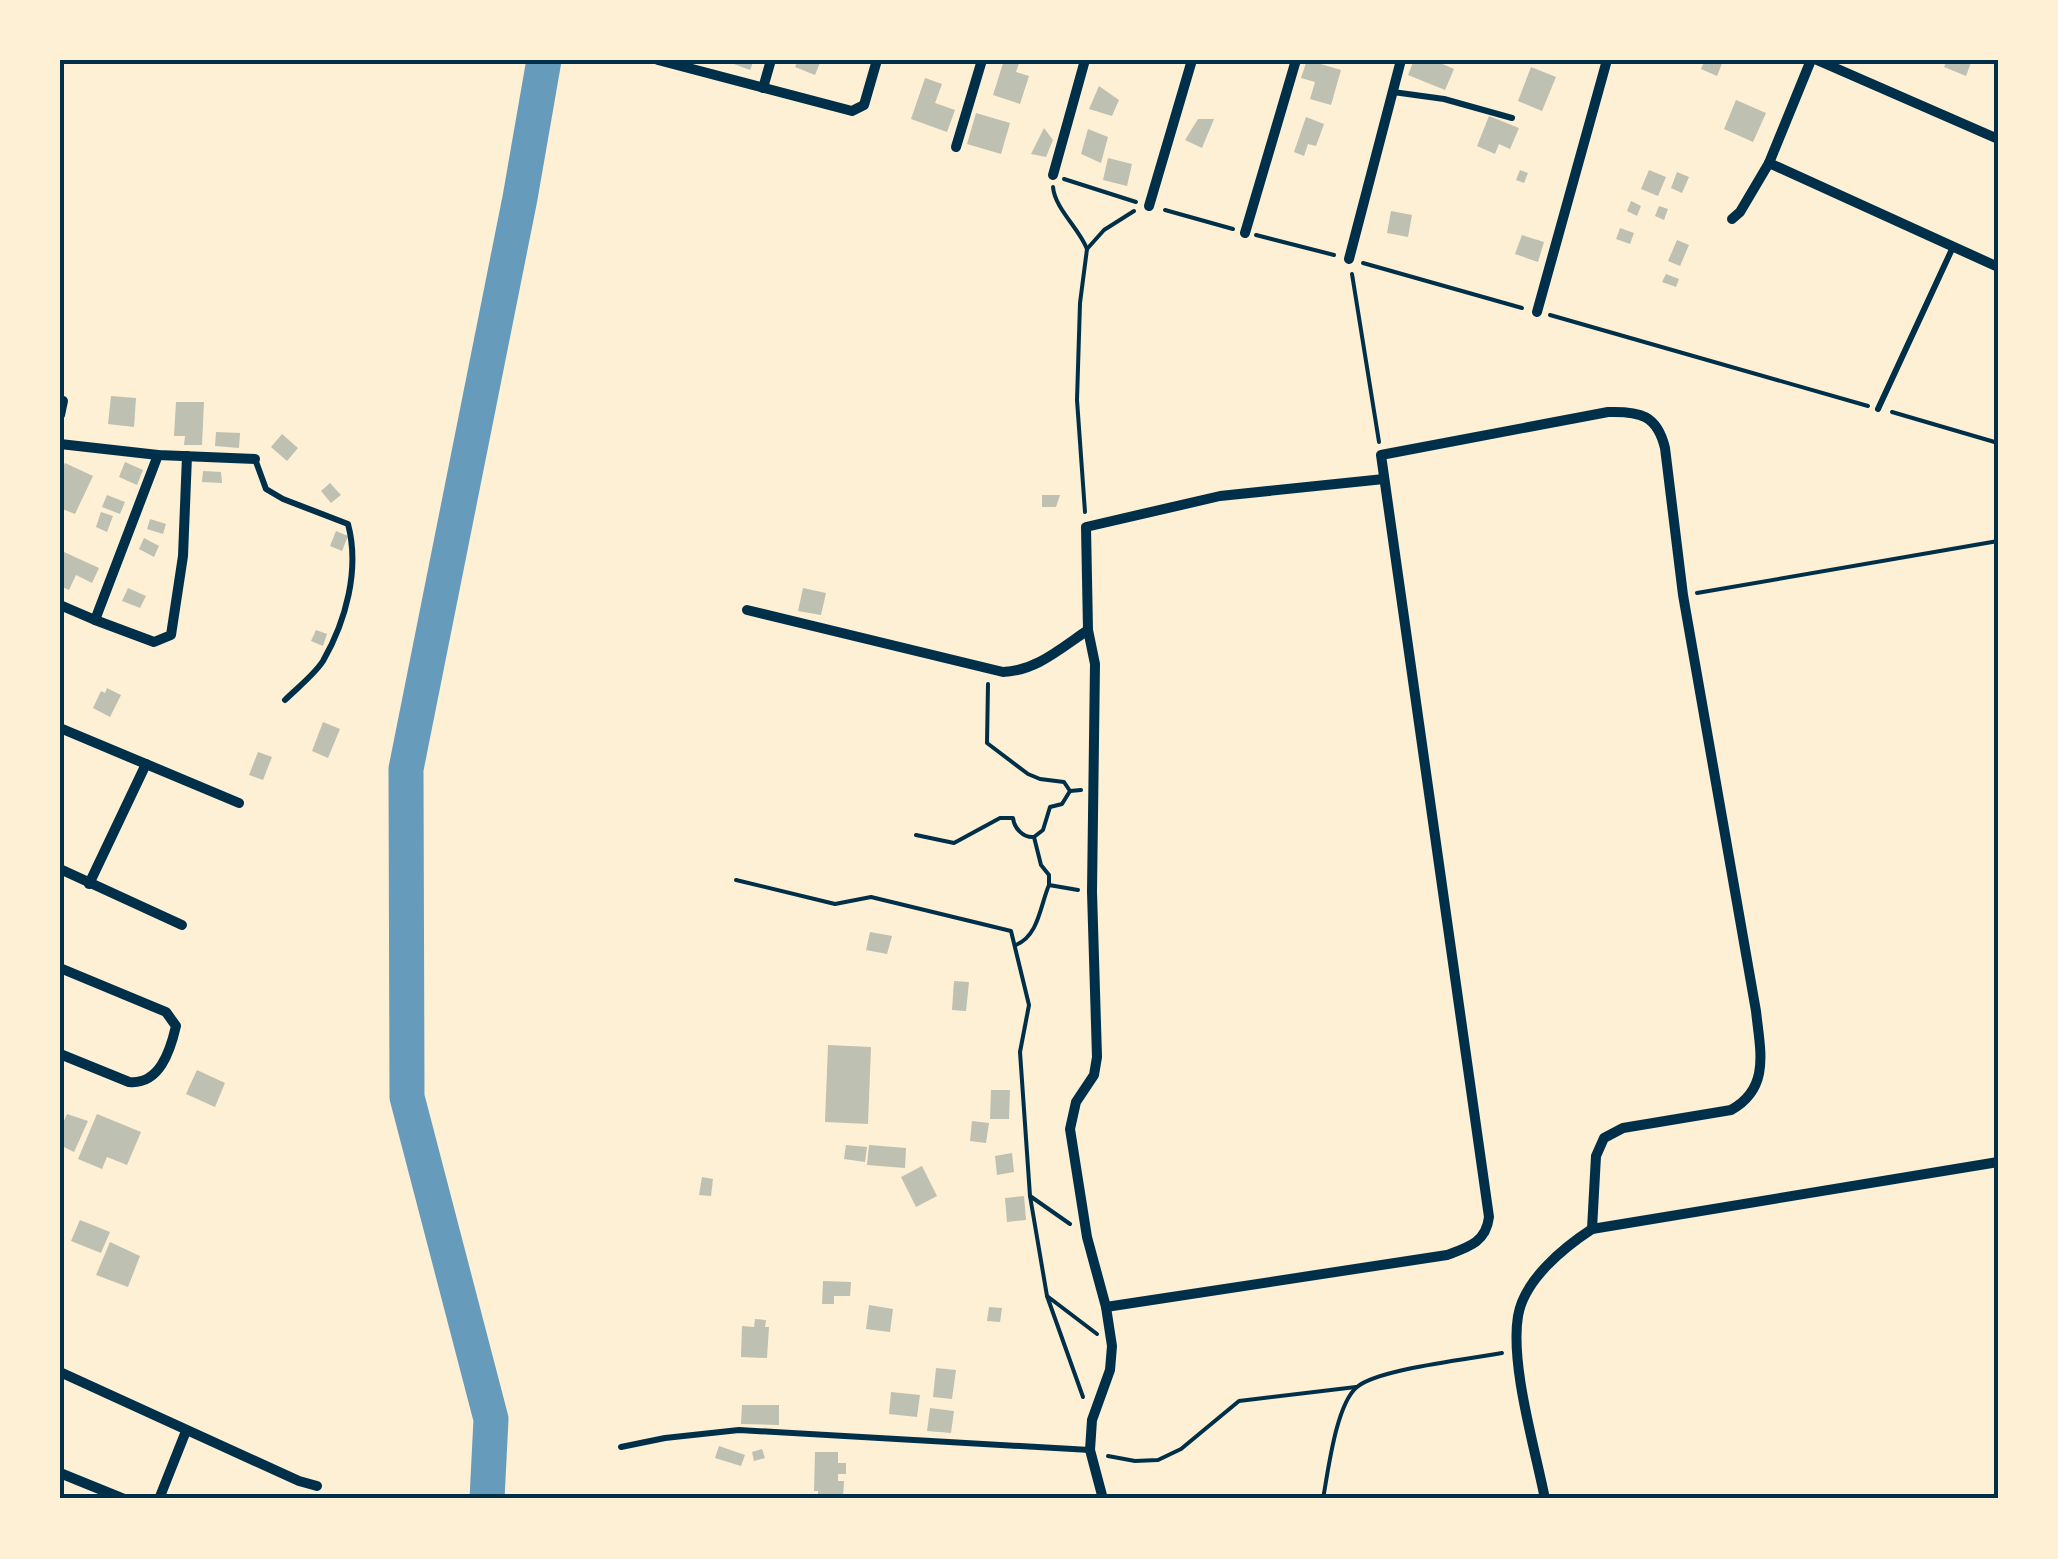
<svg xmlns="http://www.w3.org/2000/svg" width="2058" height="1559" font-family="'Nunito Sans',sans-serif">
	<rect width="100%" height="100%" fill="#fdf0d5"/>
	<g fill="none" stroke-linecap="round" stroke-linejoin="round">
		<path stroke="#669bbc" stroke-width="35" d="M487,1499L491,1419L407,1097L406,769L520,198L544,60"/>
	</g>
	<g fill="#bec0b2">
		<path d="M723,60H754L750,70Z"/>
		<path d="M798,60H821L815,75L795,67Z"/>
		<path d="M1004,60H1020L1016,72L1029,76L1020,104L993,95Z"/>
		<path d="M1307,60L1341,70L1331,105L1310,99L1315,82L1301,78Z"/>
		<path d="M1414,60H1433L1454,69L1445,90L1408,75Z"/>
		<path d="M1705,60L1723,61L1717,76L1701,69Z"/>
		<path d="M1947,60H1972L1966,76L1944,67Z"/>
		<path d="M1531,67L1556,77L1542,111L1518,101Z"/>
		<path d="M925,78L942,84L935,103L955,110L947,132L911,119Z"/>
		<path d="M1099,86L1119,100L1112,116L1089,109Z"/>
		<path d="M1736,100L1766,113L1753,142L1724,129Z"/>
		<path d="M976,113L1010,123L1001,154L967,144Z"/>
		<path d="M1489,116L1519,128L1510,149L1499,144L1495,154L1477,146Z"/>
		<path d="M1306,117L1324,124L1316,146L1308,144L1304,156L1294,152Z"/>
		<path d="M1198,119H1214L1202,148L1185,140Z"/>
		<path d="M1044,128L1053,140L1046,157L1031,154Z"/>
		<path d="M1088,129L1108,137L1101,163L1081,154Z"/>
		<path d="M1108,158L1132,164L1127,186L1103,180Z"/>
		<path d="M1520,170L1528,173L1524,183L1516,180Z"/>
		<path d="M1649,170L1666,177L1658,196L1641,189Z"/>
		<path d="M1677,172L1689,177L1682,193L1671,188Z"/>
		<path d="M1631,201L1641,206L1637,216L1627,211Z"/>
		<path d="M1659,206L1668,209L1664,220L1655,216Z"/>
		<path d="M1391,211L1412,215L1408,237L1387,233Z"/>
		<path d="M1620,228L1634,233L1630,244L1616,239Z"/>
		<path d="M1522,235L1544,242L1538,262L1515,254Z"/>
		<path d="M1677,240L1689,245L1680,266L1668,261Z"/>
		<path d="M1666,274L1679,279L1676,287L1662,282Z"/>
		<path d="M111,396L136,398L134,427L108,424Z"/>
		<path d="M176,402H204L202,445H184L185,436H174Z"/>
		<path d="M216,432L240,433L239,448L215,446Z"/>
		<path d="M282,434L298,448L287,461L271,447Z"/>
		<path d="M125,462L143,470L137,485L119,477Z"/>
		<path d="M65,463L93,476L75,514L60,508V473Z"/>
		<path d="M203,471L221,472L222,483L202,482Z"/>
		<path d="M330,483L341,495L331,503L321,491Z"/>
		<path d="M107,495L125,502L120,514L102,507Z"/>
		<path d="M1042,495H1060L1056,507H1042Z"/>
		<path d="M101,512L113,516L107,532L96,527Z"/>
		<path d="M150,519L166,524L163,534L147,529Z"/>
		<path d="M336,531L348,536L342,551L330,546Z"/>
		<path d="M144,538L159,546L154,557L139,549Z"/>
		<path d="M64,552L99,568L92,583L76,575L69,590L60,586V561Z"/>
		<path d="M128,588L146,596L140,608L122,601Z"/>
		<path d="M803,588L826,593L821,615L798,611Z"/>
		<path d="M316,630L327,634L323,646L311,641Z"/>
		<path d="M107,688L121,695L110,717L93,708L101,691L105,693Z"/>
		<path d="M323,722L340,729L328,758L312,751Z"/>
		<path d="M258,752L272,757L263,780L249,775Z"/>
		<path d="M870,932L892,936L887,954L866,950Z"/>
		<path d="M954,981L969,982L966,1011L952,1010Z"/>
		<path d="M828,1045L871,1047L868,1124L825,1122Z"/>
		<path d="M197,1070L225,1083L215,1107L186,1094Z"/>
		<path d="M991,1090H1010L1009,1119H990Z"/>
		<path d="M67,1114L88,1121L74,1152L60,1145V1130Z"/>
		<path d="M97,1114L141,1132L127,1165L107,1157L102,1169L78,1159Z"/>
		<path d="M972,1121L989,1123L986,1143L970,1141Z"/>
		<path d="M846,1145L867,1147L865,1162L844,1159Z"/>
		<path d="M869,1145L906,1148L905,1168L867,1165Z"/>
		<path d="M1012,1153L1014,1172L997,1175L995,1156Z"/>
		<path d="M922,1166L937,1196L916,1207L901,1177Z"/>
		<path d="M702,1177L713,1179L711,1196L699,1195Z"/>
		<path d="M1024,1196L1026,1220L1007,1222L1005,1198Z"/>
		<path d="M80,1220L110,1232L101,1253L71,1241Z"/>
		<path d="M110,1242L140,1256L128,1287L96,1275Z"/>
		<path d="M823,1281L851,1282L850,1296H834V1304H822Z"/>
		<path d="M869,1305L893,1309L890,1332L866,1329Z"/>
		<path d="M989,1307L1002,1308L1000,1322L987,1321Z"/>
		<path d="M755,1319L766,1320L765,1327H769L767,1358L741,1357L742,1326L754,1327Z"/>
		<path d="M936,1368L956,1370L952,1399L933,1397Z"/>
		<path d="M891,1392L920,1395L917,1417L889,1414Z"/>
		<path d="M742,1405H779V1425L741,1424Z"/>
		<path d="M930,1408L954,1411L951,1433L927,1431Z"/>
		<path d="M719,1446L745,1455L741,1466L715,1458Z"/>
		<path d="M762,1449L765,1458L754,1461L752,1452Z"/>
		<path d="M815,1452H838V1463H846V1474H838V1481H844L843,1499H818V1491H814Z"/>
	</g>
	<g fill="none" stroke-linecap="round" stroke-linejoin="round">
		<g stroke="#003049" stroke-width="4">
			<path d="M1064,179L1136,202"/>
			<path d="M1053,187C1055,209 1079,228 1087,249"/>
			<path d="M1165,210L1233,229"/>
			<path d="M1256,235L1334,255"/>
			<path d="M1363,263L1522,308"/>
			<path d="M1352,274L1379,442"/>
			<path d="M1550,315L1868,406"/>
			<path d="M1892,412L1998,443"/>
			<path d="M1085,512L1077,400L1080,303L1087,249L1104,230L1134,211"/>
			<path d="M1697,593L1998,541"/>
			<path d="M988,684L987,743L1028,774L1040,779L1064,782L1070,791L1081,790"/>
			<path d="M916,835L954,843L1000,818H1013C1014,828 1023,838 1034,837"/>
			<path d="M736,880L835,904L871,897L1011,931L1029,1005L1020,1052L1030,1196"/>
			<path d="M1049,885V875L1041,865L1034,837L1043,830L1050,807L1062,804L1070,791"/>
			<path d="M1016,945C1039,935 1040,906 1049,885L1078,890"/>
			<path d="M1047,1296L1030,1196L1070,1224"/>
			<path d="M1083,1397L1047,1296L1097,1334"/>
			<path d="M1108,1456L1135,1461L1158,1460L1181,1449L1239,1401L1356,1387"/>
			<path d="M1323,1499C1328,1472 1336,1404 1357,1387C1378,1369 1470,1359 1502,1353"/>
		</g>
		<g stroke="#003049" stroke-width="6">
			<path d="M1393,92L1444,99L1512,118"/>
			<path d="M1878,409L1953,247"/>
			<path d="M255,459L266,489L283,499L348,524C360,569 346,621 323,661C314,675 297,688 285,700"/>
			<path d="M621,1447L665,1438L739,1430L1090,1450"/>
		</g>
		<g stroke="#003049" stroke-width="10">
			<path d="M658,60L852,111L864,105L877,60"/>
			<path d="M1811,60L1769,163L1998,267"/>
			<path d="M1817,60L1998,139"/>
			<path d="M763,88L771,60"/>
			<path d="M956,147L982,60"/>
			<path d="M1053,175L1085,60"/>
			<path d="M1149,206L1192,60"/>
			<path d="M1732,219L1740,212L1769,163"/>
			<path d="M1245,233L1296,60"/>
			<path d="M1349,259L1401,60"/>
			<path d="M1537,312L1607,60"/>
			<path d="M60,415L63,401"/>
			<path d="M60,444L158,455L255,459"/>
			<path d="M60,605L95,620L158,455"/>
			<path d="M747,610L1003,672C1036,671 1061,648 1088,630"/>
			<path d="M95,620L154,642L171,635L183,556L187,456"/>
			<path d="M60,728L239,803"/>
			<path d="M60,869L182,925"/>
			<path d="M89,884L146,764"/>
			<path d="M60,968L166,1012L176,1026C170,1052 159,1085 129,1082L60,1054"/>
			<path d="M1106,1307L1447,1255C1469,1247 1486,1242 1489,1217L1381,455L1608,412C1640,411 1657,415 1665,448L1683,595L1756,1011C1760,1050 1771,1088 1731,1110L1623,1128L1604,1138L1596,1156L1592,1229"/>
			<path d="M60,1372L299,1481L317,1486"/>
			<path d="M60,1473L124,1499"/>
			<path d="M159,1499L186,1431"/>
			<path d="M1103,1499L1090,1450L1092,1420L1110,1370L1112,1346L1106,1307L1087,1237L1070,1129L1076,1102L1094,1075L1097,1057L1092,892L1095,664L1088,630L1086,527L1220,496L1384,479"/>
			<path d="M1545,1499C1535,1448 1510,1365 1518,1316C1524,1280 1563,1248 1592,1229L1998,1162"/>
		</g>
	</g>
	<rect width="2058" height="1559" fill="none" stroke="#fdf0d5" stroke-width="125"/>
	<rect x="62" y="62" width="1934" height="1434" fill="none" stroke="#003049" stroke-width="4"/>
</svg>
